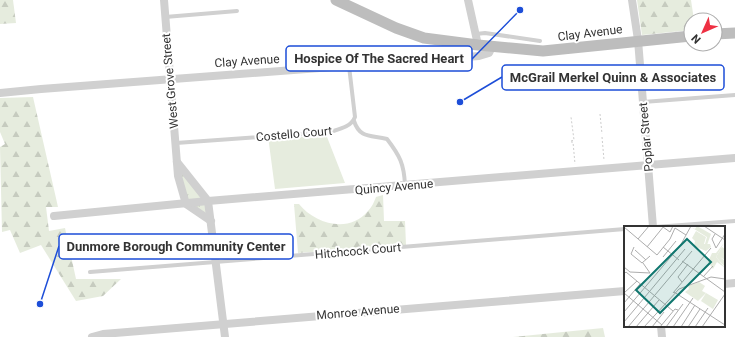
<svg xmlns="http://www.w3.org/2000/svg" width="735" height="337" font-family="Roboto,sans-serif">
	<defs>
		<pattern id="forest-firs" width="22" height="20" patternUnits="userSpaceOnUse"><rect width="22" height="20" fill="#e6ecde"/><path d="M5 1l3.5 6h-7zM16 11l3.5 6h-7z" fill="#c6cbbf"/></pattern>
		<pattern id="park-tufts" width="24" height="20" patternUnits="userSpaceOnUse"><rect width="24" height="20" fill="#e6ecde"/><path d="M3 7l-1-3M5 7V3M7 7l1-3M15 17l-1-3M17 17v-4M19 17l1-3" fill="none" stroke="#c6cbbf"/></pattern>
	</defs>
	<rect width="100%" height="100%" fill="#fff"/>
	<path fill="#e6ecde" d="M297,135L305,138L327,137L345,183L275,189L268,136Z"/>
	<g fill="url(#forest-firs)">
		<path d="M0,0H13L16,23L0,24Z"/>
		<path d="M637,0H691L694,20H691V30L642,35Z"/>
		<path d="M33,97L58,207H46L49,231L65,228L76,279H121L103,296L76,301L41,245L20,253L10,230L2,232L0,147L5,144L0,132V98Z"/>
		<path d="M383,195L384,221H405L406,245L298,253L294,204H299C315,224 349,234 368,211C372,207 374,202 376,197Z"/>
		<path d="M603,328L605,337H513Z"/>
	</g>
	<path fill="url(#park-tufts)" d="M177,161L208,201L211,221L186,204Z"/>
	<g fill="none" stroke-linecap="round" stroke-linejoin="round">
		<g stroke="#cdcdcd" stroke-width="1" stroke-dasharray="2 2" stroke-linecap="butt">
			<path d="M600,114L602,134"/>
			<path d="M602,137L604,160"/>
			<path d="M571,141L574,140L571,117"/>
			<path d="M571,142H573L575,164"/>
		</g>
		<g stroke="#d0d0d0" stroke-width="4">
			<path d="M165,17L237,11"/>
			<path d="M476,34L485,33L540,41"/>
			<path d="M643,102L735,95"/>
			<path d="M354,121C360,139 371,135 387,139C400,156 404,164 405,185"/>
			<path d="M176,143L330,132C340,129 351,127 355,117L349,66"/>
			<path d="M655,227L735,221"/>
			<path d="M90,272L625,229"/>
		</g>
		<g stroke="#d0d0d0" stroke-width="8">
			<path d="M164,0L178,176L186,204L211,221"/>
			<path d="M468,0L478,45"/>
			<path d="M632,0L638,40L653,227"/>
			<path d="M0,93L41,89L479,56L489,53L492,47"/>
			<path d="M177,162L208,201L225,337"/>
			<path d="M54,216L208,201L735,158"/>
			<path d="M724,284L735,283"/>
			<path d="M661,326L662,337"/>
			<path d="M92,337L103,334L625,291"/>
		</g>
		<g stroke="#bdbdbd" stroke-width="11">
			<path d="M336,0L396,28L424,38L478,45L543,51L691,36"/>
			<path d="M715,34L735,33"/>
		</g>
	</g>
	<g text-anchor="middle" stroke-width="4" stroke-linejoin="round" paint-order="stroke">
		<g font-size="12" fill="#333" stroke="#fff">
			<text transform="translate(590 33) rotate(-7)" y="4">Clay Avenue</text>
			<text transform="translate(247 61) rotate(-4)" y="4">Clay Avenue</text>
			<text transform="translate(170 81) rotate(-95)" y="4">West Grove Street</text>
			<text transform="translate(294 134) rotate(-5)" y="4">Costello Court</text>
			<text transform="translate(646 137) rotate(-95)" y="4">Poplar Street</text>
			<text transform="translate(394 187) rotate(-5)" y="4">Quincy Avenue</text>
			<text transform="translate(358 251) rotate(-5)" y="4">Hitchcock Court</text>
			<text transform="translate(358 312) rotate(-5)" y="4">Monroe Avenue</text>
		</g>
	</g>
	<g transform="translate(624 226)">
		<rect width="101" height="101" fill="#fff"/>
		<path d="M98,21L101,23V34L96,31L101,35V41L92,31ZM82,67L94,74L89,83L77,75Z" fill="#e6ecde"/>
		<path d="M73,0L87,8L83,19L81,18L83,11L67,1L71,3ZM100,17L92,31L101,42L93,36L89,43L84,36L88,27H92ZM75,56L81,60L78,65L82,67L74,75L61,66L65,63L64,60Z" fill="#e6ecde"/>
		<path d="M72,5L82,11L80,18H86L87,21L82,25L70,20L71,15L68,12Z" fill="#e6ecde"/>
		<path fill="none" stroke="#adadad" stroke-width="1" d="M80,0L101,14M0,1L33,29L46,13M39,1L46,6L49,0M91,8L88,13L92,22L101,8M14,13L25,0M46,13L51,2L62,9M10,21L7,28L18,37L26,30M23,21L40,0M39,21L55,34M11,24L22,34M39,31L52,15M58,35L101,66M0,41L6,46L26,47L19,37M0,48L2,46L49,85M79,51L89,40M58,56L54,51L64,38M50,66L101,99M0,67L38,99M0,67L13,55M49,67L87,22M0,77L16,58M0,86L56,20L67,0M0,96L61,23M4,101L68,25M12,101L35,74M20,101L55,63L87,51L101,53M28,101L40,86M36,101L51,83L54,84M42,101L59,78M49,101L69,72M57,101L71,79M64,101L76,83M71,101L84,82M78,101L101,68"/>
		<path fill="#0f766e" fill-opacity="0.15" stroke="#0f766e" stroke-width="2" d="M63,13L87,36L36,87L12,64Z"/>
		<rect width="101" height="101" fill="none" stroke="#333" stroke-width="2"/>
	</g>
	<path fill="none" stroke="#1d4ed8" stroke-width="1.5" d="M520 10L472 59M460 102L502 77M40 304L59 246"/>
	<g fill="#1d4ed8" stroke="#fff" stroke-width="1.5">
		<circle cx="520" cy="10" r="4"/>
		<circle cx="460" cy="102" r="4"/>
		<circle cx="40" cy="304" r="4"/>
	</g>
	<g fill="#fff" stroke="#1d4ed8" stroke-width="1.5">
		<rect x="286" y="46" width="186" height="25" rx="4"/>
		<rect x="502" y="65" width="222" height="25" rx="4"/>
		<rect x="59" y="234" width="234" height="25" rx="4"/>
	</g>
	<g font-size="13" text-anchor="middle" font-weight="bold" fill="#333">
		<text x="379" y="63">Hospice Of The Sacred Heart</text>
		<text x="613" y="82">McGrail Merkel Quinn &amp; Associates</text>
		<text x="176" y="251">Dunmore Borough Community Center</text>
	</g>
	<g transform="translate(703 32) rotate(225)"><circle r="19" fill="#ffffff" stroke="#adadad"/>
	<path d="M0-3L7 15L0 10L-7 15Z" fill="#ee3043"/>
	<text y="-6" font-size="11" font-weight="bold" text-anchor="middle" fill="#333333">N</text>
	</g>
</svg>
